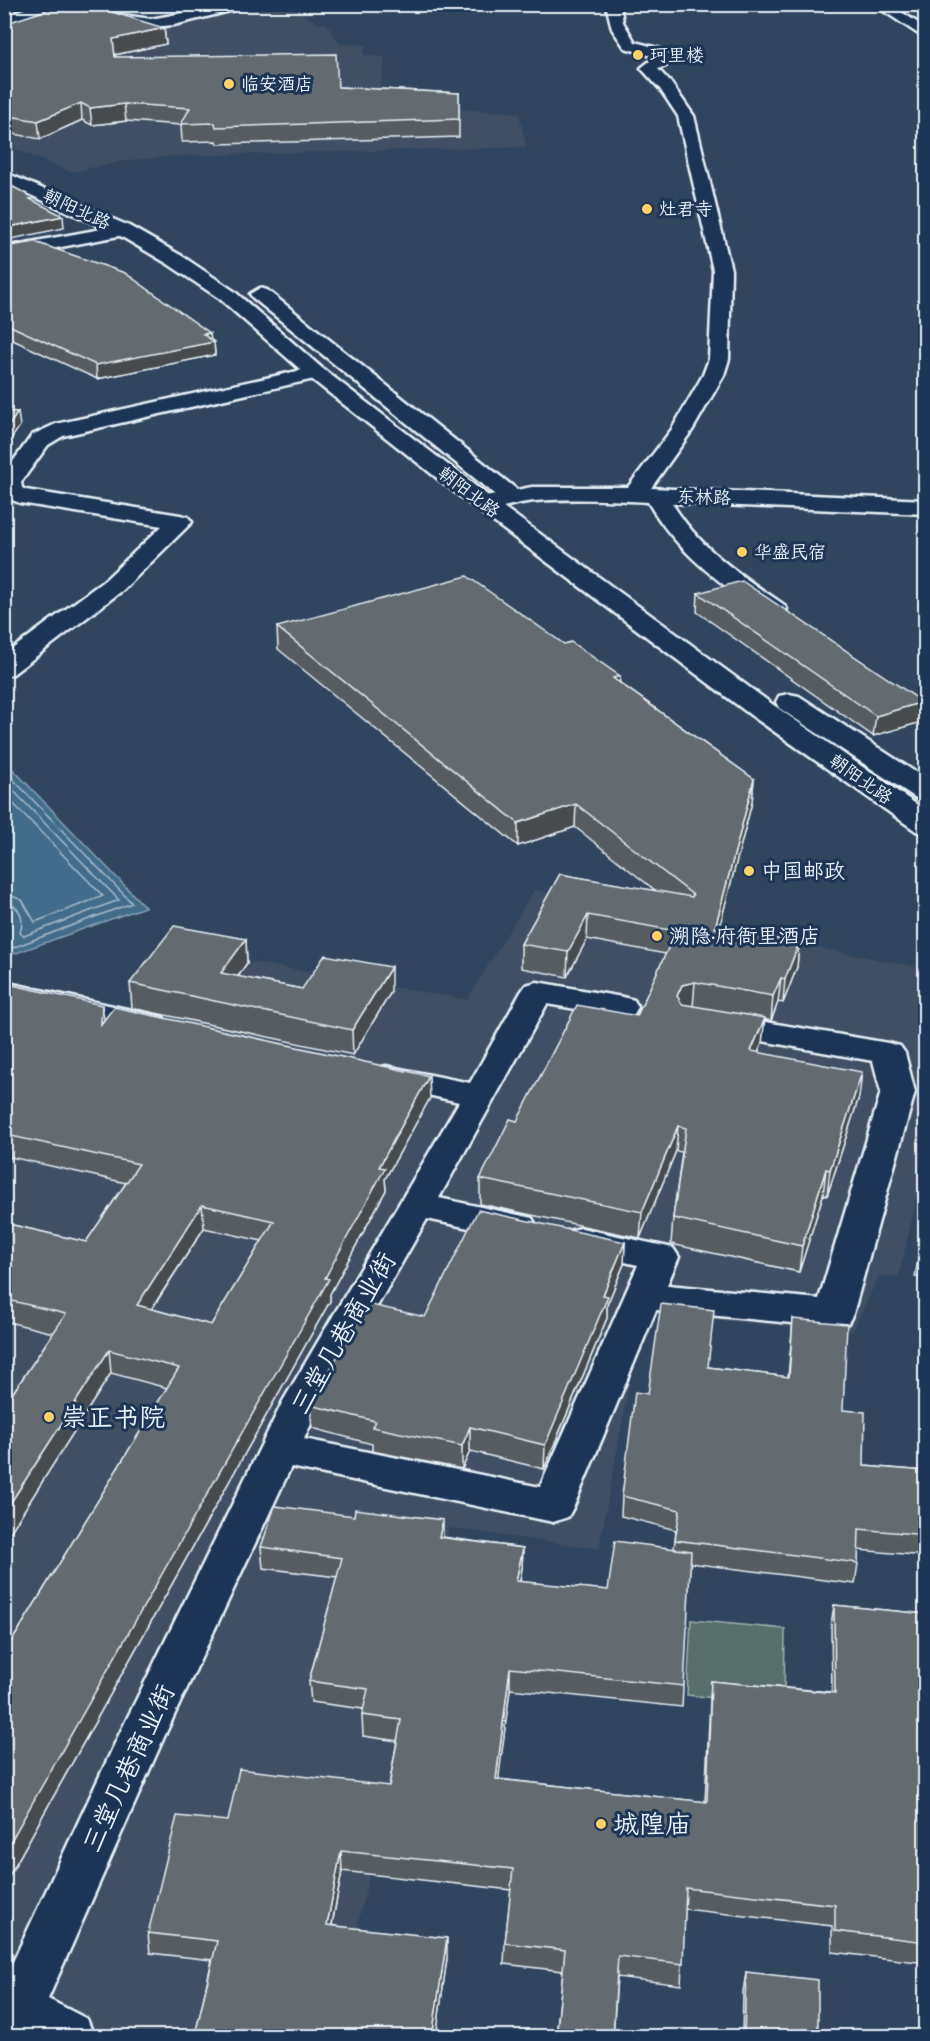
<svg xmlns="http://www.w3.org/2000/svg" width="930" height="2041" font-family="'Patrick Hand','LXGW WenKai TC',sans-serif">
	<rect width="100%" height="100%" fill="#32455e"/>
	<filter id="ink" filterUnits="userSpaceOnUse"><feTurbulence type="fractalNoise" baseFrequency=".0167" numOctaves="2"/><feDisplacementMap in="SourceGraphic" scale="12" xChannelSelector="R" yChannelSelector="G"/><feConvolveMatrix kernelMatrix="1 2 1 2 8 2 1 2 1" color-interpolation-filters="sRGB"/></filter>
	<g filter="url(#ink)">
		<g fill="#415063">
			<path d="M260,5L290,6L318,24L326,23L340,44L366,45L363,55L385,57L378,104L519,113L526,147L173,156L124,161L72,172L5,145L4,27L169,24Z"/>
			<path d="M534,890L925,969V1158L899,1276H879L852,1332L642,1314L599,1549L449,1528L332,2036H95L61,2001L5,1980V1952L13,1931L5,1928V995L117,1021L171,948L467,1000Z"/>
		</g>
		<path fill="#596e6a" stroke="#a0b0b1" stroke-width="1.5" d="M691,1620L785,1629L784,1705L687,1695Z"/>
		<path fill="#436c8b" stroke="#85a1b7" stroke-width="1.5" d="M5,761L145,907L5,957V928L10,923L4,915Z"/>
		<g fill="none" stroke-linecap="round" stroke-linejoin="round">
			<g stroke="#a6bccc" stroke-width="1.5">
				<path d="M4,770L132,903L4,951"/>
				<path d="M4,781L119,900L24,936L20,933C25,918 20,905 4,902"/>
				<path d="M4,794L103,896L35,922L22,900L4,893"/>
			</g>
			<g stroke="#e8f1f8" stroke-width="5">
				<g id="minor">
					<path d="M45,4L151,19L231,4H258L174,25L151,27L41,12L34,8L36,5Z"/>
					<path d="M606,4H620L623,22L635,42L661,49L670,56L666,66L658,69L671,83L694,116L731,270L729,359L724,375L693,429L651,488L926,500V514L672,503C698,547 741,576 783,604L787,609L783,614L774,617L765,614C719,583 676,551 648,502C610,500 573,498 535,501C515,502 494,513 475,508L471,503L475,498L532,487H628L672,429L703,375L709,359L713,270L678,116L660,89L641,68L655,57L625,48L612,29Z"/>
					<path d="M873,4H889L926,28V39Z"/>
					<path d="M4,8L14,10L16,13L14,16H4Z"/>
					<path d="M123,225L132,230L129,234L4,258V247Z"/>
					<path d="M316,367L323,369L326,373L323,377L63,436L48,445L21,482L22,488L26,490L180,515L188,517L192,522L123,590L13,674L4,676V655L105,580L162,526L20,503L4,497V474L32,435L56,424Z"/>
					<path d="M4,982L163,1017L168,1024L163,1031L151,1034L4,1002Z"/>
					<path d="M537,982L622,997L634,1000L638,1007L634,1014L622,1017L547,1004L439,1198L532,1218L537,1227L532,1236L519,1239L427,1219L317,1411L304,1439L540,1487L638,1265L568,1249L562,1240L568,1231L581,1228L673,1248L679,1257L667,1285L819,1299L881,1092L873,1061L707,1031L702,1024L707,1017L719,1014L888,1043L900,1046L905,1053L915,1092L853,1314L848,1323L834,1327L656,1310L574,1506L568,1517L553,1522L291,1467L164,1737L48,1999L87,2019L94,2036H4V1981L118,1737L283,1401L459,1102L374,1083L369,1076L374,1069L386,1066L470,1083L521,992L526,985Z"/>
				</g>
			</g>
			<g stroke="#e8f1f8" stroke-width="5">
				<g id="major">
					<path d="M38,4H58L4,25V16Z"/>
					<path d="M4,172L129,226L182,256L234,291L323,369L491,498L772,704L926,811V834L916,831L752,716L475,508L309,377L220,299L168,264L117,234L4,183Z"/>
					<path d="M260,288L267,290L515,488L518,493L515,498H499L253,298L250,294Z"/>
					<path d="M789,694L799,696L926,779V800L916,798L779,708L776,702L779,696Z"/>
				</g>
			</g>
			<use href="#minor" fill="#1d3557" fill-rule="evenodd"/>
			<use href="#major" fill="#1d3557" fill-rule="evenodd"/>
		</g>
		<g fill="#565c60" stroke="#e8f1f8" stroke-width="1.5" fill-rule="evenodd">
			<path d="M4,24L164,28L166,44L114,55L115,57L338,87L459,93V137L217,144L216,141L182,142L181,125L126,121L92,125L82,120L40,139L4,132Z"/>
			<path d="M4,247L210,333V339L214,342L215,355L97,379L4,336Z"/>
			<path d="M698,593L925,721L873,736L697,612Z"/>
			<path d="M277,627L620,683L754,779L752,802L719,928L799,943L797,967L783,1003L778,1002L771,1021L764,1019L762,1043L758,1052L859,1097L827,1196L823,1195L799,1272L671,1244L673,1218L682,1152L676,1151L640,1238L480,1204V1179L517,1121L637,1016L666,954L587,939L567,977L521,968V944L560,874L656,891L575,827L518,846L278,649Z"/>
			<path d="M246,939L247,963L238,977L302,989L391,992L353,1055L132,1008L130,983Z"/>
			<path d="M4,983L104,1020L430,1098L385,1179L386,1190L330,1294V1301L4,1885V1654L167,1388L111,1373L4,1542V1406L53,1333L4,1321V1223L86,1242L126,1183L11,1157L4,1165ZM204,1228L262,1241L211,1325L152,1309Z"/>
			<path d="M926,1229V1279L915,1277L919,1254Z"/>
			<path d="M625,1242L624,1264L607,1305V1318L544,1469L470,1451L462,1469L372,1451V1444L312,1428L310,1405L425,1317Z"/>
			<path d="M793,1319L843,1410L864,1466L926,1471V1556L858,1550V1563L855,1584L690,1563L682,1707L510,1689L498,1779L705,1802L710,1701L711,1681L832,1692L831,1625L834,1605L926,1614V1963L832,1952V1926L685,1909L681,1985L617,1977L613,2037H556L563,1971L504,1964L505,1943L511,1890L342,1871L332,1925L447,1958L436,2037H195L212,1960L150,1953L148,1933L228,1821L389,1786L397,1741L363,1736L362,1715L363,1709L311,1702L309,1681L337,1577L263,1568L261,1547L443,1537L523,1548L522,1568L520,1582L608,1590L674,1549L676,1530L621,1516L622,1496L648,1394L708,1367L788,1377Z"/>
			<path d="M746,1972L818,2037H742L743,1992Z"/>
		</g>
		<g fill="#464b4e" stroke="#e8f1f8" stroke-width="1.5">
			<path d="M164,28L166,44L114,55L113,39Z"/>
			<path d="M81,103L82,120L40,139L38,121Z"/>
			<path d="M124,104L126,121L92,125L90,108Z"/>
			<path d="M63,216L64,228L6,240L7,244L4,245V228Z"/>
			<path d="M210,333L211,342H214L215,355L97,379L96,365Z"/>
			<path d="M18,412L20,426L4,449V433Z"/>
			<path d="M620,676L619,698L613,678Z"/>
			<path d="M926,701L925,721L873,736L876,716Z"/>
			<path d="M754,779L752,802L713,952L715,928Z"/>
			<path d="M576,804L575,827L518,846V823Z"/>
			<path d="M588,915L587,939L567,977L568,952Z"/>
			<path d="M246,939L247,963L223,998L221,973Z"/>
			<path d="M799,943L797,967L783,1003L785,979Z"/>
			<path d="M391,967V992L353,1055L352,1030Z"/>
			<path d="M781,978L778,1002L771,1021L773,996Z"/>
			<path d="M695,982L693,1007L680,1010L677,996L682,985Z"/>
			<path d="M102,1005L105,1026L101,1024Z"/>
			<path d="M765,1018L762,1043L749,1076L751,1051Z"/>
			<path d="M862,1072L859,1097L827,1196L830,1170Z"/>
			<path d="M429,1076L430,1098L385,1179L386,1190L330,1294V1301L4,1885V1853L325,1278L379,1167Z"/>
			<path d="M678,1126L676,1151L640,1238L642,1212Z"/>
			<path d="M7,1135L11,1157L4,1165V1138Z"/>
			<path d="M826,1169L823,1195L799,1272L802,1246Z"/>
			<path d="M202,1205L204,1228L139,1328L137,1305Z"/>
			<path d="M625,1242L624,1264L607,1305V1318L544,1469L545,1445L603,1295Z"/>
			<path d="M109,1350L111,1373L4,1542V1513Z"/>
			<path d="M470,1427V1451L462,1469V1446Z"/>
			<path d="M443,1520V1540L439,1537Z"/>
			<path d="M523,1548L522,1568L516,1602V1581Z"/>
			<path d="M510,1668V1689L496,1799V1779Z"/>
			<path d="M341,1851L342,1871L328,1945L327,1925Z"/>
			<path d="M447,1938V1958L436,2037H432Z"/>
		</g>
		<g fill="#646b70" stroke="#e8f1f8" stroke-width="1.5" fill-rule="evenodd">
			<path d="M65,4H78L99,8L164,28L113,39L115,57L336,54L338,87L459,93V119L216,127L215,123L181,124L190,108L124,104L90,108L81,103L38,121L4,115V24Z"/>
			<path d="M4,182L34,198L30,199L63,216L4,228Z"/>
			<path d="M35,242L125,273L210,333L203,334L214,342L96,365L4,323V247Z"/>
			<path d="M4,411L18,412L4,433Z"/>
			<path d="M467,576L564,644L571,642L620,676L613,678L754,779L715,928L799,943L785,979L781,978L773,996L695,982L682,985L677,996L682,1004L765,1018L751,1051L862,1072L830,1170L826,1169L802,1246L673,1218L686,1128L678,1126L642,1212L480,1179L510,1119L517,1121L577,1005L637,1016L676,931L588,915L568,952L521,944L560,874L692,897L693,895L576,804L518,823L277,627Z"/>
			<path d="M742,581L917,698L926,700V701L876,716L698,593Z"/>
			<path d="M174,926L246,939L221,973L302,989L325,955L391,967L352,1030L130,983Z"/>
			<path d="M4,983L102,1005L101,1024L114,1007L429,1076L379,1167L385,1168L325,1278L329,1279L4,1853V1654L179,1368L109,1350L4,1513V1406L66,1314L4,1299V1223L86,1242L139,1164L7,1135L4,1138ZM202,1205L274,1221L211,1325L137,1305Z"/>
			<path d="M478,1210L625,1242L603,1295L608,1296L545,1445L470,1427L462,1446L372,1427L375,1421L310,1405L367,1304L425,1317Z"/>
			<path d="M926,1229V1256L919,1254Z"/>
			<path d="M661,1304L714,1310L708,1367L789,1377L793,1319L847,1324L843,1410L865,1412L864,1466L926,1471V1535L859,1529L858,1563L675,1540L680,1510L622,1496L635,1392L648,1394Z"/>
			<path d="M275,1506L354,1516L355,1509L443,1520L439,1537L523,1548L516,1581L608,1590L615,1541L691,1551L684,1686L510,1668L496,1779L707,1802L711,1681L835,1693L834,1605L926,1614V1942L835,1931V1905L686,1888L683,1964L618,1956L613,2037H602L557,2030L565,1950L505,1943L513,1869L341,1851L327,1925L447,1938L432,2037H205L195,2035L217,1941L148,1933L177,1816L228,1821L239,1769L389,1786L401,1720L362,1715L368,1689L309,1681L342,1558L261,1547Z"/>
			<path d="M746,1972L818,1980V2037H744Z"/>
		</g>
	</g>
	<g fill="#ffd166" stroke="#1d3557" stroke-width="2">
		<circle cx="638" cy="55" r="6"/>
		<circle cx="229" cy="84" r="6"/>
		<circle cx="647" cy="209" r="6"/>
		<circle cx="742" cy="552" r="6"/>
		<circle cx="749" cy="871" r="6"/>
		<circle cx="657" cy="936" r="6"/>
		<circle cx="49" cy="1417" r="6"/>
		<circle cx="601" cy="1824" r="6"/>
	</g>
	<g text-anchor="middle" stroke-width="6" stroke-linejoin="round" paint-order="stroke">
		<g font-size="18" fill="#e8f1f8" stroke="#1d3557" text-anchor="start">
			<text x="650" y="61">珂里楼</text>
			<text x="241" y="90">临安酒店</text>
			<text x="659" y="215">灶君寺</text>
			<text x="754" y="558">华盛民宿</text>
		</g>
		<g font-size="18" fill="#e8f1f8" stroke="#1d3557">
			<text transform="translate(77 209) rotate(25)" y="6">朝阳北路</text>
			<text transform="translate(469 492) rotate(37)" y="6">朝阳北路</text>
			<text transform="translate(704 497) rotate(2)" y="6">东林路</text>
			<text transform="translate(861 779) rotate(35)" y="6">朝阳北路</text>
		</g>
		<g font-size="21" fill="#e8f1f8" stroke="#1d3557" text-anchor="start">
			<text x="761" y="878">中国邮政</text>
			<text x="669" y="943">溯隐·府衙里酒店</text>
		</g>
		<g font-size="26" fill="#e8f1f8" stroke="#1d3557">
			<text transform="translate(343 1333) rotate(-60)" y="9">三堂几巷商业街</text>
			<text transform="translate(128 1768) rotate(-65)" y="9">三堂几巷商业街</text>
		</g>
		<g font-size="26" fill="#e8f1f8" stroke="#1d3557" text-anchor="start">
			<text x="61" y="1426">崇正书院</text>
			<text x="613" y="1833">城隍庙</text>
		</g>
	</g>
	<rect width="930" height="2041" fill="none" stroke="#1d3557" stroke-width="24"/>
	<rect x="12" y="12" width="906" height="2017" fill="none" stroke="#e8f1f8" stroke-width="2" filter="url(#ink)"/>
</svg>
